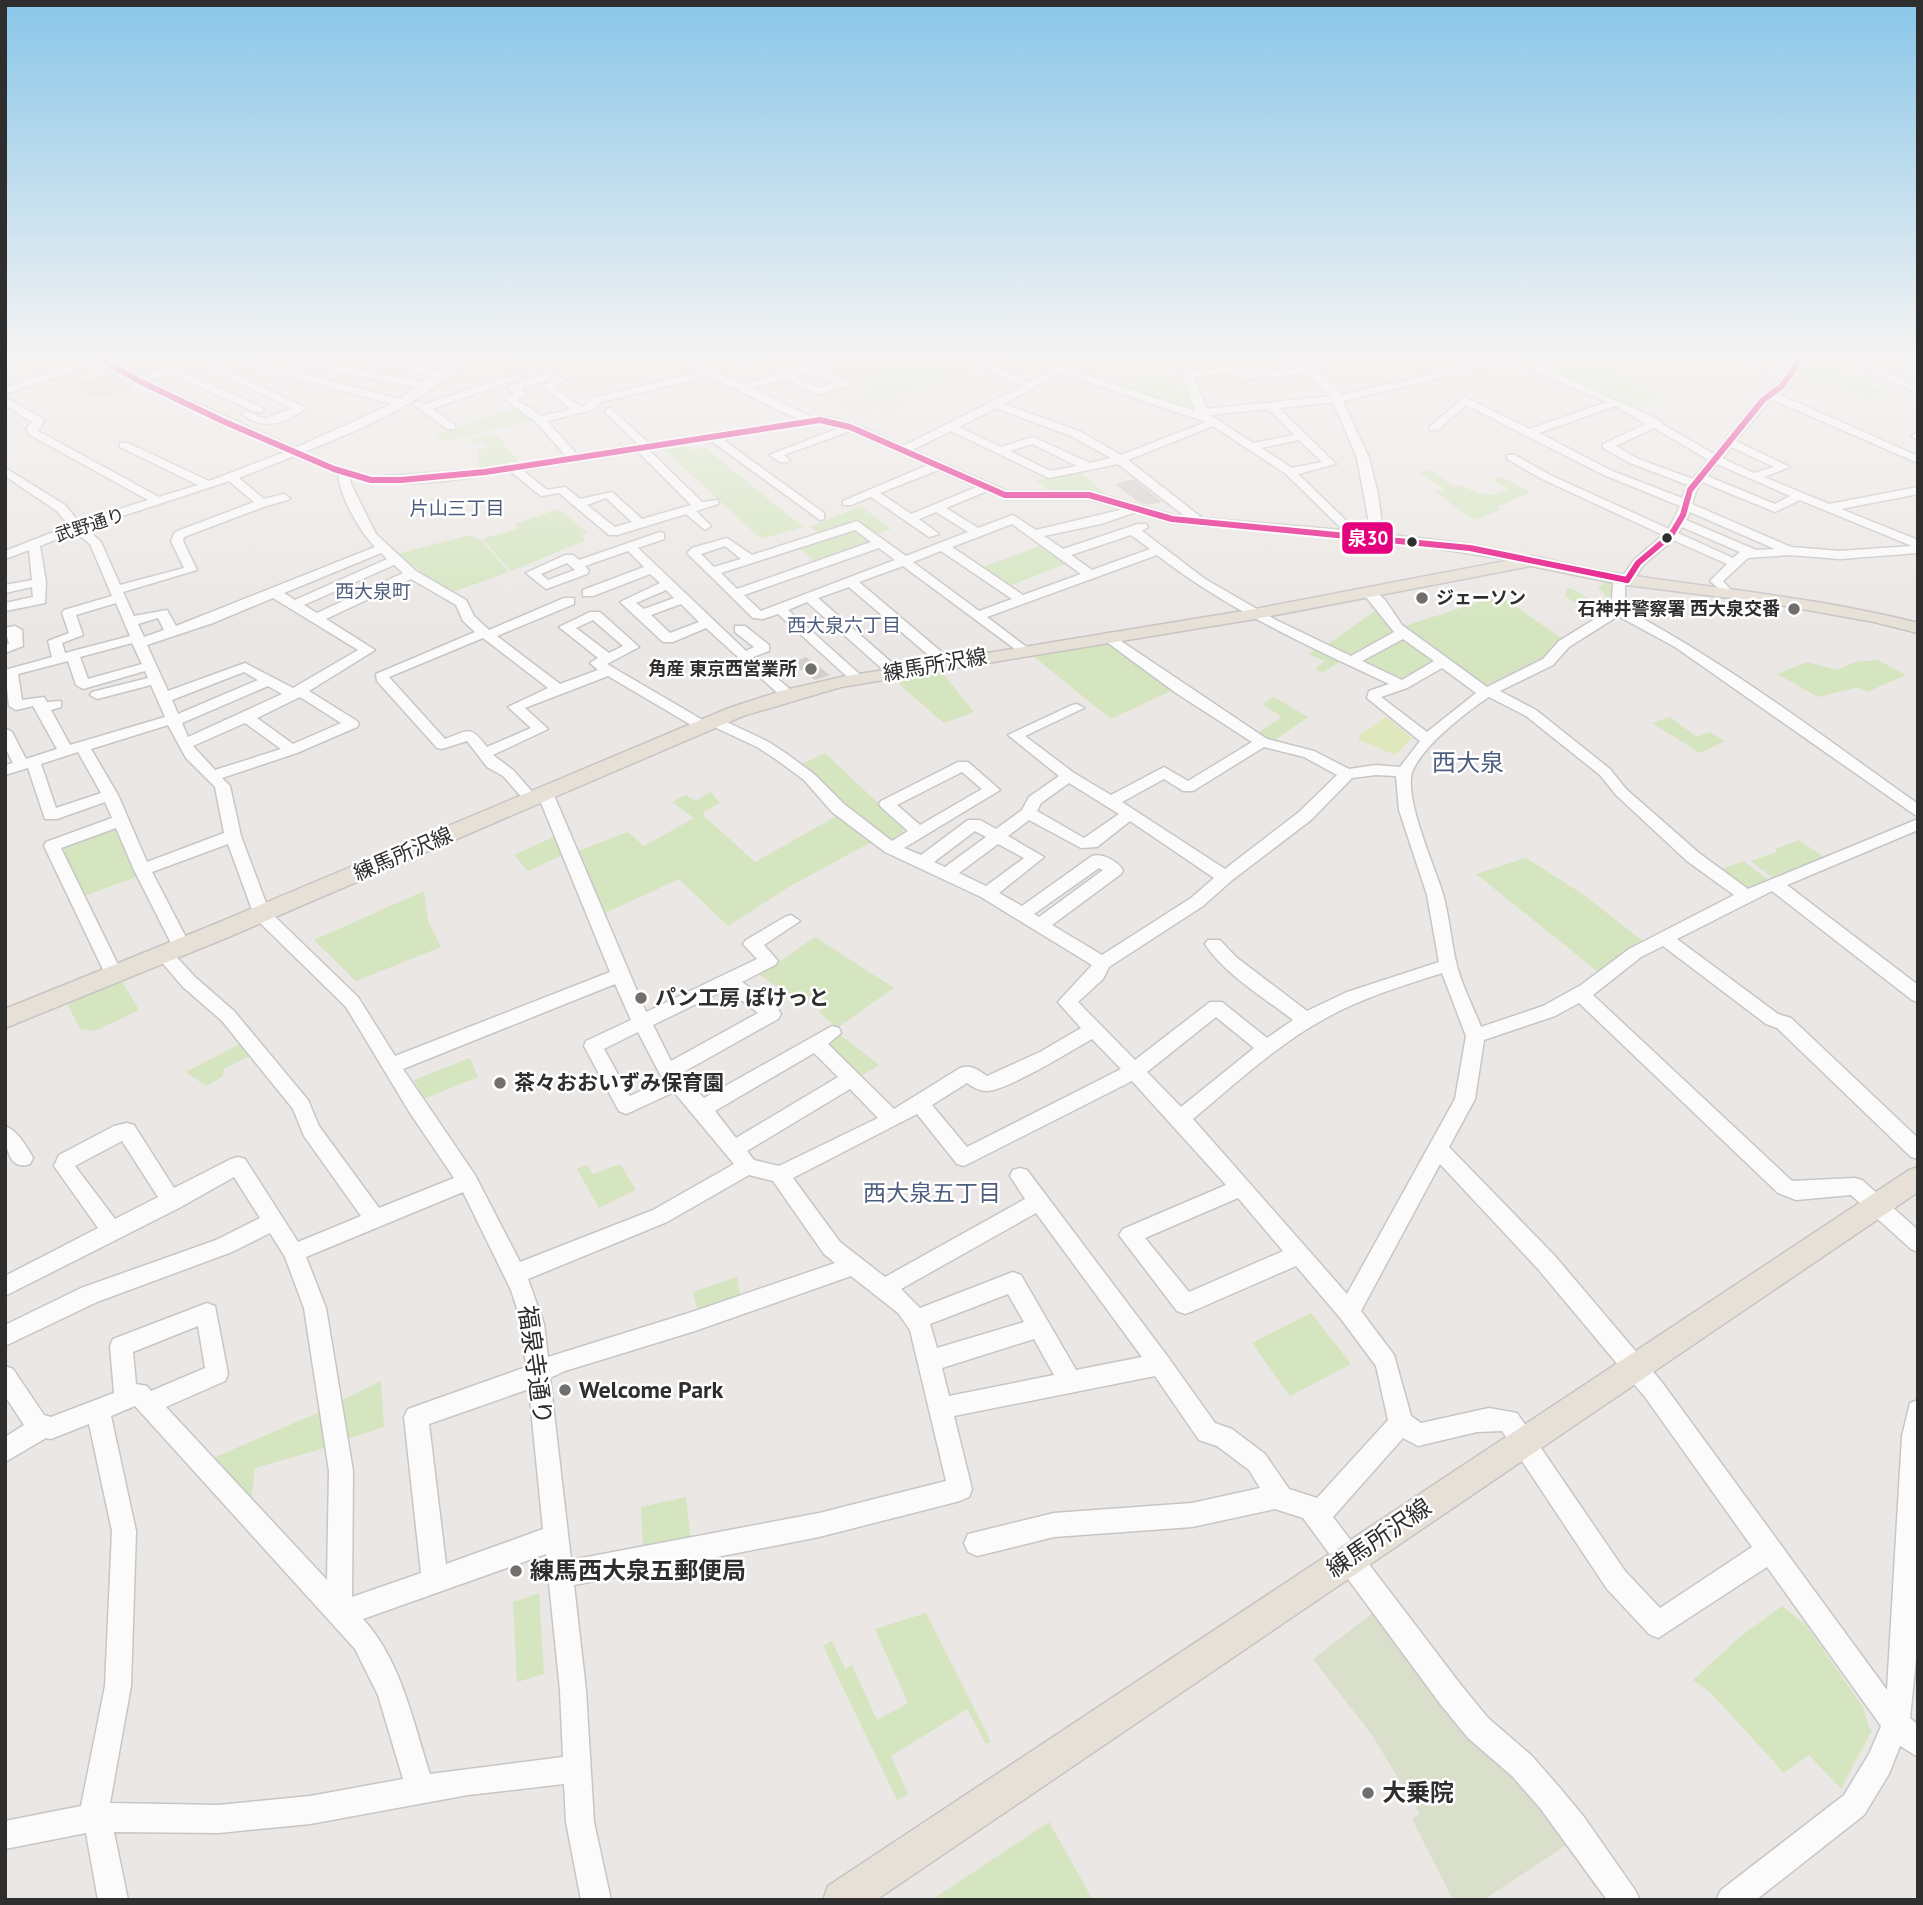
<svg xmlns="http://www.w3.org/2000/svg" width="1923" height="1905" font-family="'PT Sans','Noto Sans JP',sans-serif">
	<rect width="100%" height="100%" fill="#ebe7e4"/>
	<path fill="#e5ddd3" d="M845,360H965L979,367L897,397L911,404L887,413L879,408L859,416L815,395L847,385L819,369Z"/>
	<g fill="#d4e5bf">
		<path d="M912,360H935L960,374L877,403L864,392L871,389L859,378Z"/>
		<path d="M1571,360H1585L1664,399L1639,407L1544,366Z"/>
		<path d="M1806,360H1810L1890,393L1866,398L1797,372Z"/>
		<path d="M1132,377L1188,386L1198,411L1129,389L1138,379Z"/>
		<path d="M517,408L536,419L444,442L434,434Z"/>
		<path d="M495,433L519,462L480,468L477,450L487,447L483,442L472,444L467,439Z"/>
		<path d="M687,444L693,450L704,447L803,527L761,539L662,448Z"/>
		<path d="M1431,470L1454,487L1462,485C1480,495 1490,499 1509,489L1492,480L1502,477L1530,492L1497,507L1500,510L1474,520L1435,492L1445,489L1418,473Z"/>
		<path d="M1079,471L1106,494L1054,491L1035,481Z"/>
		<path d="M861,506L891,529L876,534L859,521L819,534L810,527Z"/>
		<path d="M559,509L588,533L581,536L586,540L511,571L482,539L519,528L515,524Z"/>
		<path d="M854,528L873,543L817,563L798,547Z"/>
		<path d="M470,535L482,541L509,572L450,593L397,554Z"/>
		<path d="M1043,545L1068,563L1009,586L981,568Z"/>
		<path d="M1607,581L1613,585L1612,610L1610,612L1596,604C1582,606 1577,604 1565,596L1567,589L1571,588L1591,600H1600L1606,596L1598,587Z"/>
		<path d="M1494,597L1508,601L1561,638L1544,659L1483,687L1402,627Z"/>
		<path d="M1379,608L1394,633L1349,655L1323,673L1315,669L1325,661L1308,654L1318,648L1321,649Z"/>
		<path d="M1402,639H1407L1436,661L1404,680L1364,662L1362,659Z"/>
		<path d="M1111,643L1175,689L1111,719L1032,655Z"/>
		<path d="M1878,660L1906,675L1867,692L1858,687L1818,697L1777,674L1807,662L1838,670L1855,662Z"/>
		<path d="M940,670L973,711L972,713L944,723L892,678Z"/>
		<path d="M1274,697L1308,717L1272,742L1258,733L1282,717L1262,704Z"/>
		<path d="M1670,717L1697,737L1710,732L1725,741L1700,753L1652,723Z"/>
		<path d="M825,753L901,825L905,834L895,840L883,838L800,765Z"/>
		<path d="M711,792L720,803L703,812L704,816L755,862L840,814L873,841L789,887L728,926L679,879L601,915L578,851L628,832L644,846L694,818L672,802L686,795L695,801Z"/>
		<path d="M110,828L118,829L139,876L84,896L60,848L63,845Z"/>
		<path d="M558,835L567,853L528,871L514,855Z"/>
		<path d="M1799,840L1825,858L1774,879L1751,861L1777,852L1775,849Z"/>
		<path d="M1526,858L1581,893L1643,941L1598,972L1476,874Z"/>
		<path d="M1743,861L1767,879L1769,882L1747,889L1719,870Z"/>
		<path d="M424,891L428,921L441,947L356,981L314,940Z"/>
		<path d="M815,937L894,988L837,1028L819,1012L829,1002L814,993L801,1004L760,975Z"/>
		<path d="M121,980L139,1010L95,1031L80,1029L67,1003Z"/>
		<path d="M840,1035L879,1065L858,1078L827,1048L828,1042Z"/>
		<path d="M241,1043L251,1055L224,1069L223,1076L206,1086L186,1072Z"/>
		<path d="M470,1058L478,1077L424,1099L414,1080Z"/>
		<path d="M620,1164L636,1190L599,1208L577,1169L587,1165L593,1174Z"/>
		<path d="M737,1277L740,1296L698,1312L693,1292Z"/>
		<path d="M1311,1313L1351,1364L1290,1396L1252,1343Z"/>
		<path d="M381,1381L384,1427L348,1439L339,1402Z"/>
		<path d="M322,1411L328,1447L255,1468L251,1502L213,1458Z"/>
		<path d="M686,1497L691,1540L643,1550L641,1507Z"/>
		<path d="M539,1593L544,1674L517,1682L513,1602Z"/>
		<path d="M1782,1606L1805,1624L1863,1707L1869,1728L1872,1730L1841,1789L1809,1755L1784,1773L1710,1692L1693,1680L1741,1636Z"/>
		<path d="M926,1613L991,1742L986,1744L967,1709L891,1756L908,1794L897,1800L823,1646L832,1641L845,1669L852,1665L877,1720L908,1703L875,1629Z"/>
		<path d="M1049,1822L1093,1900H931L945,1891Z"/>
	</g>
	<path fill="#dadfcc" d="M1374,1612L1571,1842L1483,1900H1453L1412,1819L1420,1814L1372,1735L1313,1659Z"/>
	<path fill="#dee8bc" d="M1386,717L1412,738L1395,755L1358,739L1361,734Z"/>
	<g fill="#d2d0cd">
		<path d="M111,373L135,387L98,399L74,384Z"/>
		<path d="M1134,479L1162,502L1148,505L1138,502L1115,484Z"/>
		<path d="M806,657L830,675L815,680L792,663Z"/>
	</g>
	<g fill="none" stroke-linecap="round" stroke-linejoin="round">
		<g stroke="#c7c6c6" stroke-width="3">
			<g id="minor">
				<path d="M88,360H110L140,377L189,360H207L306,408C286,424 263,431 242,414L247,411L265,419L292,408L198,364L179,370L263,408V412H255L170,374L148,381L295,448L392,404L284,375L275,378L253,368V364L266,360H281L266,366C287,377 302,360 324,360L321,363L424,382L433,376L357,360H379L440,371L455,360H467C426,401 360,430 304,452L338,467L372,477L485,469L566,456L536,422L504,399L514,393L508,388L509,386L551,372L565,380L554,387L581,407L587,405L588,399L700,372L685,360H696L703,366L727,360H745L711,370L744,384L827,360H843L821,368L847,382V386L817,395L786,378L752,388L813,418C842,413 877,435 903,446L1023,386L966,360H980L1031,382L1067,361L1072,364L1067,369L1195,411L1180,367L1174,360H1185L1192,372L1225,367L1219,360H1230L1243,374L1301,368L1293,360H1304L1311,366L1333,360H1349L1317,371L1337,388L1340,395L1498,360H1517L1343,401L1369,458L1378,494L1383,534L1470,544L1535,558V564L1402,543L1172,523L1136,512L1101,524L1044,536L1063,549L1138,524H1146L1148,527L1142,531L1205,579L1276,620L1351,656L1394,632L1362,592L1363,589H1373L1385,600L1402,625L1487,687L1543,659L1559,641L1611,609L1614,576H1623L1634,560L1663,535L1542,479L1507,459V455H1515L1550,475L1669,529L1680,506L1604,475L1466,405L1438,430H1430V426L1465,397L1530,429L1607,402L1537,372L1525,360H1536L1545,368L1661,421L1662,424L1714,454L1759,398L1782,379L1746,360H1759L1786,373L1795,360H1805L1786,388L1778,394L1918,456V463L1771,399L1736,441L1790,467L1764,477L1829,504L1918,487V494L1841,509L1918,540V553L1840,559L1790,555L1748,558L1723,581L1732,591L1726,595L1710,581L1727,564L1673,540L1643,565L1632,583H1625V609C1729,664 1822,736 1918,804V817L1675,647L1618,616L1569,647L1553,665L1500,691L1536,710L1610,769L1626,789L1699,853L1748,889L1918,819V830L1787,885L1918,985V1002L1912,1000L1772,891L1677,939L1778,1014L1791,1018L1918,1138V1159L1911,1157L1777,1028L1766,1024L1663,946L1641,957L1593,995L1792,1181L1855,1178L1862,1180L1918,1230V1252L1911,1249L1851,1195L1796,1200L1778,1193L1579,1003L1555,1016L1484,1040L1475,1099L1449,1147L1554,1255L1661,1381L1887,1690L1902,1436L1910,1403L1918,1400V1640L1910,1718L1918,1725V1757L1900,1746L1889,1774L1864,1815L1756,1900H1716L1721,1890L1844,1795L1869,1754L1881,1726L1767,1567L1658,1638L1649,1634L1607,1589L1502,1431L1477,1432L1418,1446L1403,1438L1333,1517L1461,1685L1488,1718L1532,1756L1560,1788L1584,1817L1635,1890L1640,1900H1607L1540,1808L1512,1776L1468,1738L1441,1705L1303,1518L1275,1509L1192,1527L1054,1537L977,1556L968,1552L964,1543L968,1534L1054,1513L1192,1503L1260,1488L1249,1470L1217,1446L1199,1440L1155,1376L954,1416L972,1489L969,1497L960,1501L819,1537L574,1585L586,1690L594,1822L611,1900H581L566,1822L564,1784L468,1795L310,1824L219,1833L114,1832L128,1900H98L86,1833L5,1849V1821L81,1806L105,1686L112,1531L89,1424L51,1439L46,1438L5,1462V1437L24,1425L5,1396V1366L13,1369L44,1415L51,1417L114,1393L110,1346L113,1339L207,1303L215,1306L228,1374L225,1381L166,1407L327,1580L329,1471L304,1308L285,1257L270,1233L232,1252L97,1302L5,1346V1325L81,1288L216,1240L260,1218L234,1177L179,1208L5,1296V1276L98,1228L54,1166L59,1155L114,1126L127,1123L134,1125L174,1188L231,1159L238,1157L245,1159L298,1242L361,1216L304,1136L293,1109L222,1021L183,987L158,958L155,954L158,950H170L195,977L234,1011L308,1100L319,1126L379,1208L454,1178L410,1113L346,1007L255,918L228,844L152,872L191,947L182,953L173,947L134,870L116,828L61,848L123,975L120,980H108L44,846L46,842L112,818L105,802L57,819H45L28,768L5,775V765L13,763L5,747V728L12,732L26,759L57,749L33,706L16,710L9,706L5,670L52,657L48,641L69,633L62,613L64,610L112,596L90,544L75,532L40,546L46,582L45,603L5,611V603L33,597L32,587L5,593V585L32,580L29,550L5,559V551L69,526L57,511L5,476V468L65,505L79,522L148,500L30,435L26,429L32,422L5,405V397L43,419L44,421L38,431L159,497L198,485L120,447V443H128L209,481L285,452L135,383L100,363L5,394V388ZM312,367L417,387L400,399L300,373ZM812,371L834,383L818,388L795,376ZM1231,372L1241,380L1307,373L1331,396L1207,409L1194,377ZM1061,373L1206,422L1121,455L1079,431L1004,404ZM709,376L800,420L649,443L610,408L606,409V413L638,444L577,454L547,421L596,409L597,403ZM550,379L552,380L542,386L571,409L542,416L517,400L527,394L521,389ZM1333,402L1357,458L1371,533L1358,532L1298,474L1336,464L1279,408ZM1615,406L1646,424L1603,444V448L1630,463L1688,485L1682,498L1612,471L1539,433ZM996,408L1071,436L1111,458L1090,463L1033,437L1001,447L959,427ZM1268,409L1294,435L1253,443L1210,415ZM820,423L839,428L769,455L780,462H788L790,460L784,455L850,431L928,465L843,501V505H851L871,497L929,537L939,534L919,519L936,512L968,532L906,556L857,521L752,555L727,538L692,548L687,553L753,618L763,619L778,614L853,682H863L865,679L788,610L807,602L889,675H899V669L818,598L849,587L941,666H951V660L859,582L903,566L1023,655L1028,654V648L987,617L1157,555C1228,610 1308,646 1389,684L1369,691L1367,698L1420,741L1400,767L1376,765L1349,769L1314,751L1267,739L1109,633L1104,634V640L1176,693L1252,742L1188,781L1164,767L1111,795L1074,773L1025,736L1084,708L1077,704L1072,705L1008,735L1059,776L1029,797L1022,810L996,829L980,820H968L921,855L904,848L1000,790L968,762H958L881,801L879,804L881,807L908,831L892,841L844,804L814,774L787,754L767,741L718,718H708L706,722L607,664L639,647L600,612H590L559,627L598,658L590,663L598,670L560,684L497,636L574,604V598H564L489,630L474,616L466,600L416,571L376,534L351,484L350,477C397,491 462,479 510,471L541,496L559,493L609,535H617L686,514L705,530L711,526L696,511L718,504V500L702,502L649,450L710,440L820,520L824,519V513L722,439ZM1213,426L1286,474L1343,530L1202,518L1128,460ZM1654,428L1709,460L1693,479L1638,459L1616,446ZM951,431L1049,478L1118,464L1186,517L1173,515L1089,491H1007L912,450ZM1299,440L1322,462L1292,468L1261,448ZM1032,444L1077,466L1050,471L1010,451ZM1731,447L1774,467L1754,473L1722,458ZM638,452L691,505L642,519L612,492L580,499L565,487L547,490L522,470ZM294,456L338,474C340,497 359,530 375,547L176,626L167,610L134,616L123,592L197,570L183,541L184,537L266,506L288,500L290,498L284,494L264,499L239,478ZM1717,464L1790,496L1775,504L1707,476ZM938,470L977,487L911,514L880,493ZM229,481L254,502L175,532L171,541L184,568L120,585L101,542L86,528ZM1702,482L1775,512L1800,500L1912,546L1840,551L1791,547L1692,504L1696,491ZM987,491L1005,499H1088L1124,509L1036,530L1013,515L978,528L946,508ZM606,498L632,522L615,527L587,505ZM1690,512L1775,549L1756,550L1686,520ZM1012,524L1081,574L1023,595L952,547ZM1682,527L1740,552L1733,558L1678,533ZM855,530L871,542L737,589L721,573ZM1131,535L1150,549L1092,570L1071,555ZM725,546L741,559L714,567L701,554ZM879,548L895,560L761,611L744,595ZM941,551L1012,599L979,611L913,562ZM381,553L387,559L295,600L284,593ZM394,565L403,573L317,613L304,605ZM411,579L456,605L463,621L475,632L376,674L377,681L437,748L442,749L467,741L487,767L503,776L526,802H536L539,799L536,796L513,770L493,755L548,729L525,708L608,676L698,729H708L710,725L757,747L777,760L804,780L832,812L885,852L981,897L1092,965L1058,1002L1081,1028L1040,1052L987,1076C978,1070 971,1064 960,1068L894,1109L828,1044L841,1033L839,1028L832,1026L704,1098L680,1074L778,1019L781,1014L778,1009L742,982L775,965L778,961L764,945L800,921L791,915L785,917L746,940L743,944L757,959L646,1012L553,793L545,788L537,793L610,972L395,1056L358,997L269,911L241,836L230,786L222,778L297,753L357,727L359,724L357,721L309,691L375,650L326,619ZM273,598L358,650L293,688L245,663L168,691L147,645L213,623ZM116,603L130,636L65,653L62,643L83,635L76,615ZM158,618L164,630L144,637L138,624ZM593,620L623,646L609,653L576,628ZM483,638L548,688L508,707L531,728L487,747C470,725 470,730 445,739L389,677ZM1403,639L1434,661L1402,680L1362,661ZM132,643L142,664L88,679L80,657ZM68,661L76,685L83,689L145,671L148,678L92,692L90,695L97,699L151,685L165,717L70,745L51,710L61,707V701L47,702L44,697L22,700L18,674ZM1442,668L1476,693L1427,732L1381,697L1407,688ZM244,672L258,680L178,714L172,700ZM268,686L282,694L188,737L182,723ZM300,697L341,723L293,744L257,718ZM1489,697L1526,716L1600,775L1616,795L1687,861L1734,895L1629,949L1581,985L1543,1006L1481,1027C1473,1006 1461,984 1456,962C1451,939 1449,916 1443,894C1435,867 1402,795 1413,770C1424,745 1466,712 1489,697ZM245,723L281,749L215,770L193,746ZM168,725L186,758L215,787L224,833L147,862L118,795L91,749ZM1264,747L1304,757L1337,775L1299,812L1225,869L1122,802L1164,779L1183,791H1193ZM78,752L101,793L56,808L41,764ZM962,772L982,789L920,825L897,805ZM1376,775L1396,776L1399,810L1427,895L1439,962L1347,992L1307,1011L1236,957L1220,940H1208L1205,944C1223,973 1266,999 1293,1020L1267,1038L1222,1002H1210L1135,1060L1078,1002L1103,979L1109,967L1203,906L1231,881L1311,820L1352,778ZM1069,783L1119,814L1084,838L1037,811L1041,803ZM1029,820L1081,848L1097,847L1130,821L1214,878L1191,898L1102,955L1052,925L1121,874L1123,870C1117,861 1103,853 1092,856L1022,906L999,893L1044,857L1008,836ZM975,831L986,837L945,867L934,862ZM998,844L1024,858L986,886L959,873ZM1099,868L1103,870L1039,917L1034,914ZM1442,973L1466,1036L1455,1099L1347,1294L1193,1119C1236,1083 1278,1044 1326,1018C1363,997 1403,986 1442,973ZM615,984L631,1020L586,1041L584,1046L619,1111L626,1114L633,1111L674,1092L734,1164L653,1210L520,1262L475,1175L403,1069ZM727,989L758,1013L671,1061L653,1025ZM1216,1017L1254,1048L1181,1107L1147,1072ZM638,1032L663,1080L630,1096L604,1049ZM1092,1039L1121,1069L967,1147L932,1105L967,1083C973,1087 979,1091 987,1091C1006,1091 1073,1050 1092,1039ZM814,1053L838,1077L736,1138L715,1111ZM1132,1081L1226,1185L1123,1229L1119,1235L1177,1311L1185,1314L1193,1311L1296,1266L1341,1319L1376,1366L1388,1420L1317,1498L1289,1489L1265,1454L1232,1429L1215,1423L1168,1357L1027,1170L1020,1168L1013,1170L1010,1176L1025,1199L885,1277L840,1242L793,1178L917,1114L957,1164L964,1166ZM850,1089L878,1118L779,1166L754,1160L747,1151ZM122,1141L158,1197L115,1219L75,1166ZM1440,1164L1538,1269L1645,1397L1752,1547L1660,1608L1625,1571L1517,1413L1489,1408L1421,1423L1411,1416L1394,1355L1361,1311ZM749,1175L773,1181L824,1254L835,1263L695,1311L548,1357L544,1324L528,1279L667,1222ZM463,1192L511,1290L522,1324L526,1367L408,1409L404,1417L421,1573L352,1597L353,1471L326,1308L306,1257ZM1238,1198L1283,1251L1189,1292L1145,1238ZM1036,1213L1142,1357L1076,1370L1021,1275L1013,1272L920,1308L901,1289ZM851,1276L898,1313L910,1330L946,1481L819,1513L571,1560L550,1378L565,1371L695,1331ZM1008,1294L1024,1322L937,1348L930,1324ZM198,1326L205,1368L151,1391L147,1386L136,1384L133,1352ZM1034,1339L1054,1375L949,1396L942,1368ZM529,1389L543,1529L446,1564L429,1424ZM135,1406L355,1649L378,1695L403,1779L310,1796L219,1805L110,1803L131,1686L136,1531L111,1416ZM546,1554L560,1690L563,1757L430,1774C413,1722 401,1660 363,1619Z"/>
				<path d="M1846,360H1859L1918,386V393Z"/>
				<path d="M513,375L522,377L432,409L455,425V429H447L413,404L418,401L425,404Z"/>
				<path d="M1916,433H1918V440L1911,436Z"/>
				<path d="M660,532L664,533V539L638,548L746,651L754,647L735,632V626H745L769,645V651L753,657L793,692V698H783L706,628L673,642H663L620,602L660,583L650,574L593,596H583V590L644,567L628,551L585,566L589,571L587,574L546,589L526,573L565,555H573L579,560ZM567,563L575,570L548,580L541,574ZM666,590L674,598L644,609L636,603ZM681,604L699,622L670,633L651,615Z"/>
				<path d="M15,626L22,630L23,646L5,653V645L9,644L5,628Z"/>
				<path d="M5,1126C17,1130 27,1147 33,1158L30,1164C7,1172 5,1142 5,1126Z"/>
			</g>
		</g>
		<g stroke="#c6c4c4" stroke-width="3">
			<g id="major">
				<path d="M1531,556C1561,562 1591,570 1621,574C1720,589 1820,598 1918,623V633L1874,622L1769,603L1619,584L1531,566L1255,619L841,687L743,716L231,936L5,1028V1009L215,924L729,708L781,691L841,677L1255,609Z"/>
				<path d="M1918,1167V1192L876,1900H823L828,1886L1909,1170Z"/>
			</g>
		</g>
		<use href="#minor" fill="#fcfbfb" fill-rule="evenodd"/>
		<use href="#major" fill="#e7e0d6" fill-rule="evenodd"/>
		<g stroke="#fff" stroke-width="10">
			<g id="bus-1">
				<path d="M103,360L139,381L225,422L334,469L371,480H401L485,472L820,420L850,427L1005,495H1089L1172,519L1470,548L1627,580"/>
				<path d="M1627,580L1638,563L1671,535L1683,515L1690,490L1763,400L1782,386L1800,360"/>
			</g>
		</g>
		<use href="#bus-1" stroke="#e5007d" stroke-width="6"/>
	</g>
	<linearGradient id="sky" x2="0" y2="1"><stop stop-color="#89c6e9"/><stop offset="0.57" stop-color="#f6f4f3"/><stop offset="1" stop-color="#f6f4f3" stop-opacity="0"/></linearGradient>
	<rect width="1923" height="627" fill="url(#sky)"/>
	<g fill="#2e2e2e" stroke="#fff" stroke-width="2.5">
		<circle cx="1667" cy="538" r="6"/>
		<circle cx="1412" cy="542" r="6"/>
	</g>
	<g fill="#706f6e" stroke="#fff" stroke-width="2.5">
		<circle cx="1422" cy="598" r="7"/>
		<circle cx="1794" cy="609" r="7"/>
		<circle cx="811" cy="669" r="7"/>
		<circle cx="641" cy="998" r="7"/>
		<circle cx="500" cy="1083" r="7"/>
		<circle cx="565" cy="1390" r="7"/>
		<circle cx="516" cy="1571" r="7"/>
		<circle cx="1368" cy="1793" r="7"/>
	</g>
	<g text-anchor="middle" stroke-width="5" stroke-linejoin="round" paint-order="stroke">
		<g font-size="18" fill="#2e2e2e" stroke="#fff">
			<text transform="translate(90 525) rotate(-18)" y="6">武野通り</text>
		</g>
		<g font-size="18" font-weight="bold" fill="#2e2e2e" stroke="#fff" text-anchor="end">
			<text x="1436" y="604" text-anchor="start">ジェーソン</text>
			<text x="1780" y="615">石神井警察署 西大泉交番</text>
			<text x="797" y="675">角産 東京西営業所</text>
		</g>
		<g font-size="19" fill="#4e5e7e" stroke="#fff">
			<text x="457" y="515">片山三丁目</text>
			<text x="373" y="598">西大泉町</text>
			<text x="844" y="632">西大泉六丁目</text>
		</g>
		<g font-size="21" fill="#2e2e2e" stroke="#fff">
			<text transform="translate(935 665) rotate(-10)" y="7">練馬所沢線</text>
			<text transform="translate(403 854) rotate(-23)" y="7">練馬所沢線</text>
		</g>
		<g font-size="21" font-weight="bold" fill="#2e2e2e" stroke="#fff" text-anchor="start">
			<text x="655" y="1005">パン工房 ぽけっと</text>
			<text x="514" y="1090">茶々おおいずみ保育園</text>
		</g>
		<g font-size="23" fill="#4e5e7e" stroke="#fff">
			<text x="932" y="1201">西大泉五丁目</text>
		</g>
		<g font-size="24" fill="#4e5e7e" stroke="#fff">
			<text x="1468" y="771">西大泉</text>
		</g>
		<g font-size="24" fill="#2e2e2e" stroke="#fff">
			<text transform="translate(535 1365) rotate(82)" y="8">福泉寺通り</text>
			<text transform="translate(1379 1538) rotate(-34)" y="8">練馬所沢線</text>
		</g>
		<g font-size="24" font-weight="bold" fill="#2e2e2e" stroke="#fff" text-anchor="start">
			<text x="579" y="1398">Welcome Park</text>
			<text x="530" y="1579">練馬西大泉五郵便局</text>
			<text x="1382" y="1801">大乗院</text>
		</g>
	</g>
	<rect stroke="#fff" stroke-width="2.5" x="1341" y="521" width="53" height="34" rx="7" fill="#e5007d"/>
	<g font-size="19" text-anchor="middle" font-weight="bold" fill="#fff">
		<text x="1368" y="545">泉30</text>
	</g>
	<rect width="1923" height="1905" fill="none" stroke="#2e2e2e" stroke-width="14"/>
</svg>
